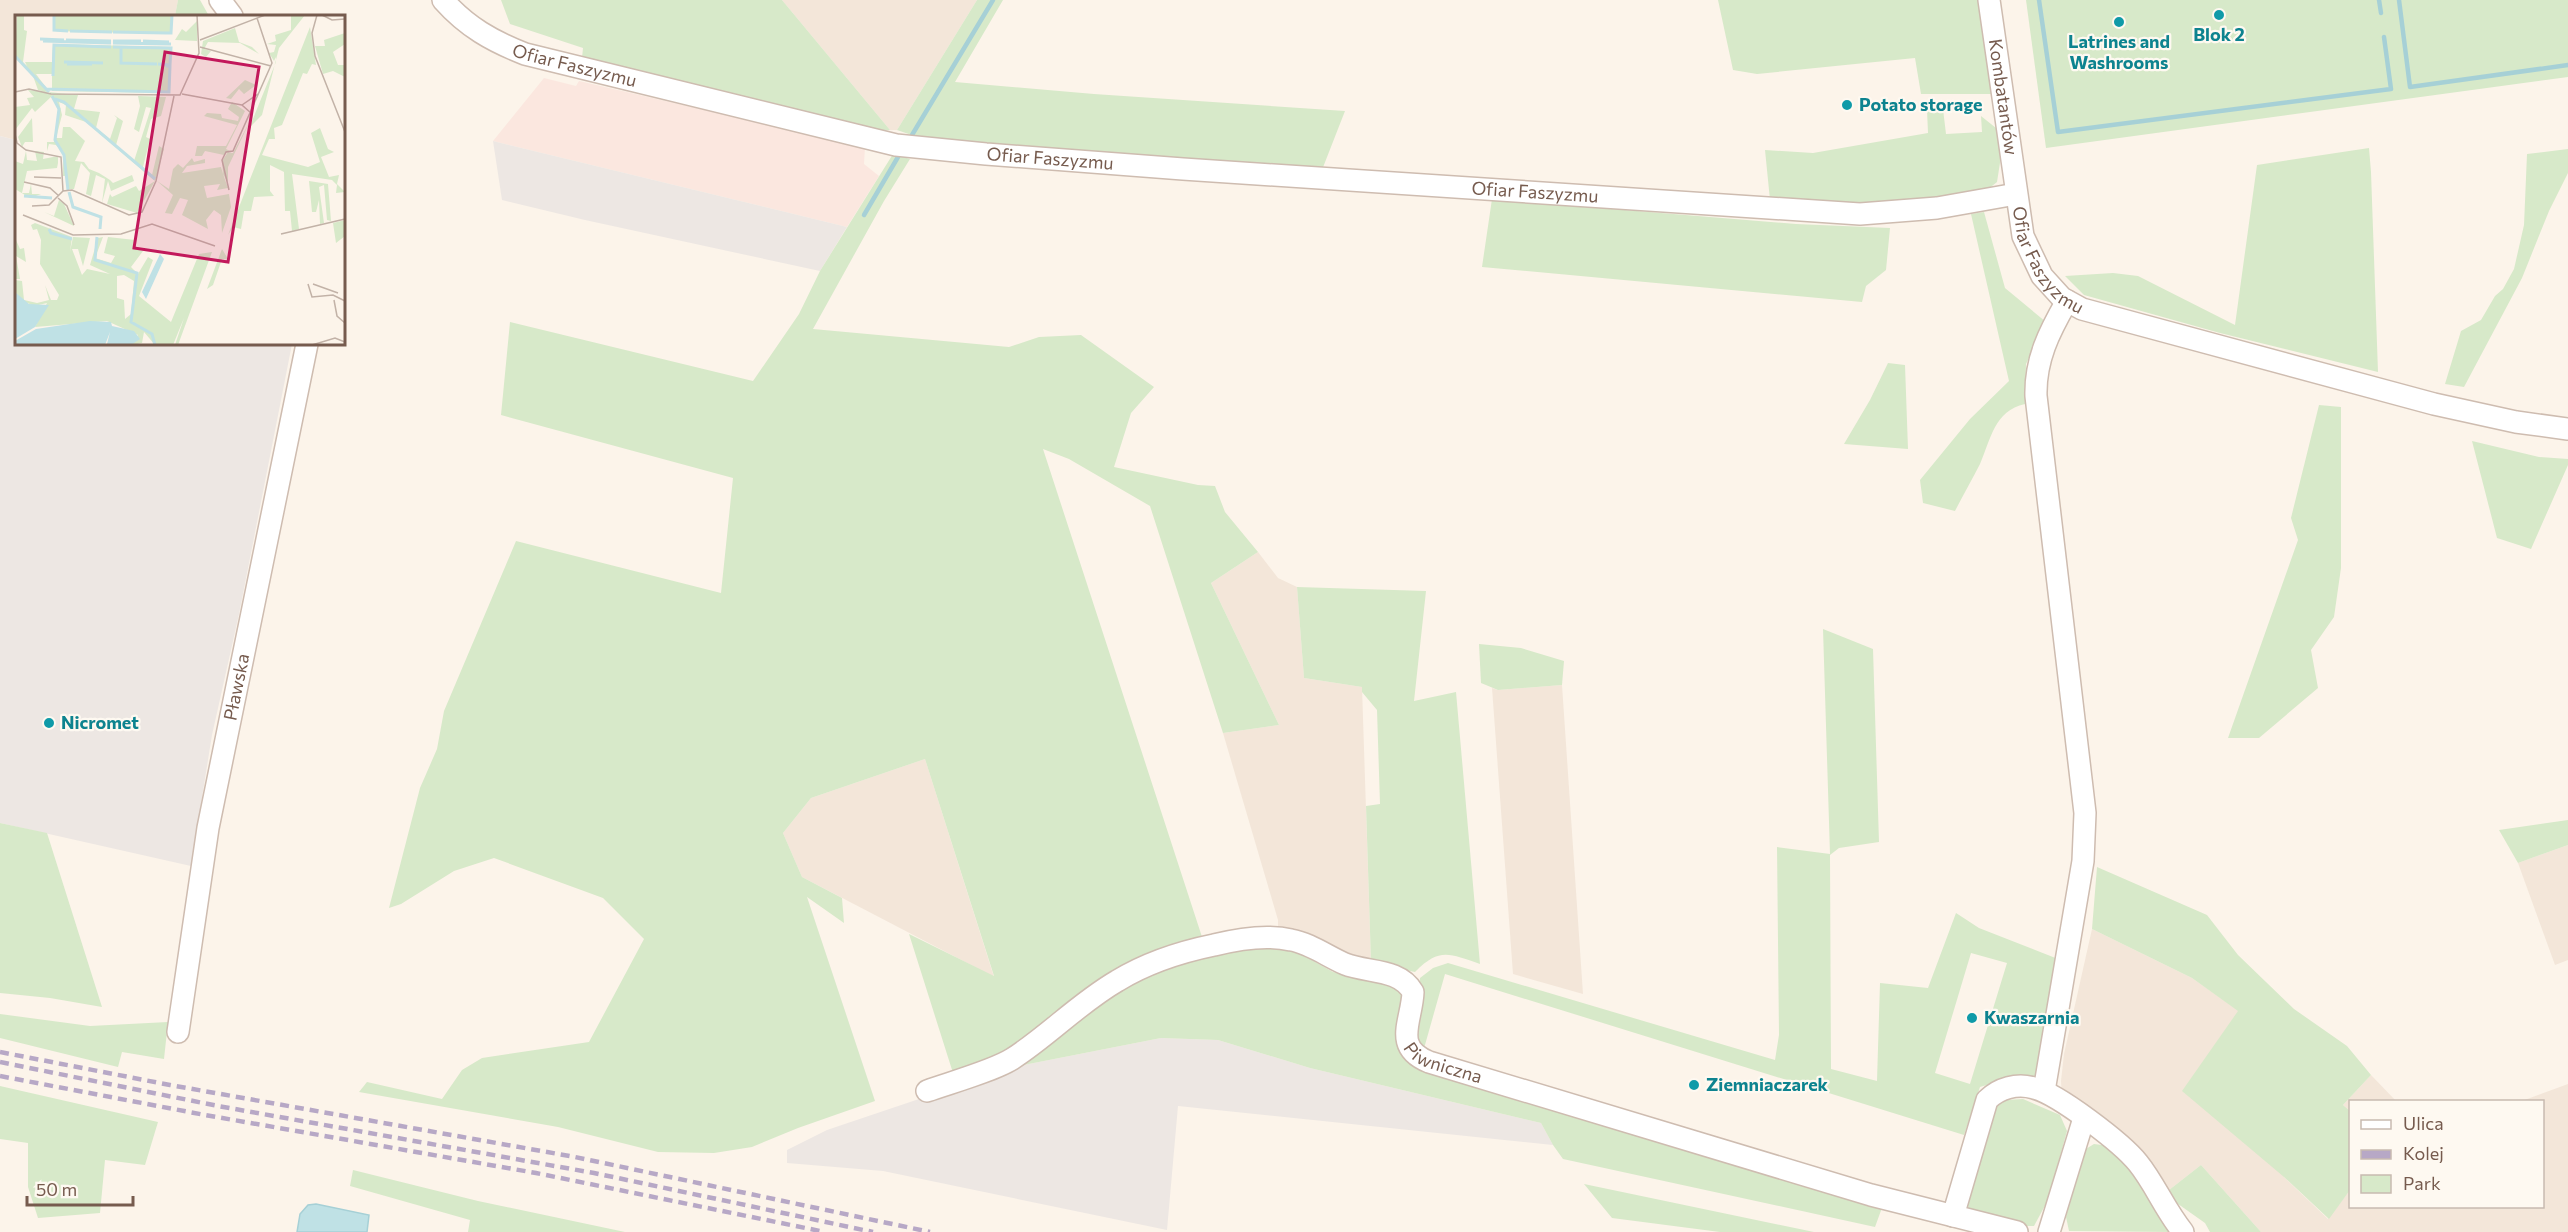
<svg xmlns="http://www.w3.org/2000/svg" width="2568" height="1232" font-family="Commissioner,sans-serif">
	<rect width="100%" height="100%" fill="#fcf4ea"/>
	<g fill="#f3e6d9">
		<path d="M0,0H178L175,16H16V140L0,136Z"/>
		<path d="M782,0H977L897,130H890Z"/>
		<path d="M1258,552L1278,578L1297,587L1304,678L1362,687L1371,963L1278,930V920L1223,733L1279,725L1211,583Z"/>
		<path d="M1562,685L1583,994L1513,974L1492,688L1498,690Z"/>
		<path d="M925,759L994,977L802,877L783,833L811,798Z"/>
		<path d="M2568,845V960L2555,965L2518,863Z"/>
		<path d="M2092,929L2192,978L2239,1011L2284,1177L2328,1219L2350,1190V1206H2542V1102L2522,1101L2568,1084V1232H2261L2201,1165L2164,1194L2062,1098L2061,1081L2064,1054Z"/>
		<path d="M2371,1075L2396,1101L2350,1102V1111L2343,1105Z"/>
	</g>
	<path fill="#fbe7df" d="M544,78L576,86L579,81L865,147L864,164L879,176L847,227L493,141Z"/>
	<g fill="#ede7e3">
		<path d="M0,136L16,140V344H292L239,614L212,735L191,866L0,823Z"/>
		<path d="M493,141L847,227L820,271L585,220L502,200Z"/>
		<path d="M1161,1038L1218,1040L1310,1068L1541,1123L1553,1145L1178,1106L1167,1230L883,1171L787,1163V1150L827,1130L1014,1067Z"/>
	</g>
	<g fill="#d7e9c9" fill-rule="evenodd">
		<path d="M178,0H200L209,16H175Z"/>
		<path d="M501,0H782L890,130L881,131L582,58L583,48L510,24Z"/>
		<path d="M977,0H1003L955,82L1094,94L1345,111L1320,175L926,140L897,130Z"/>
		<path d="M1718,0H1980L1994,94H1921L1915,58L1757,74L1733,70Z"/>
		<path d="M2026,0H2568V77L2046,148Z"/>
		<path d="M1943,109L1946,134L1982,132L1981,116L1996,128L2002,150L1997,182L1982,194L1905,206L1770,200L1765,150L1813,153L1928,133L1927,110Z"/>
		<path d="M2369,148L2371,172L2378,372L2220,333L2084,295L2065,276L2113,273L2138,276L2235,325L2257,165Z"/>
		<path d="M2568,149V173L2549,211L2522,278L2464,387L2445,384L2461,331L2481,320L2495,296L2503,289L2514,269L2524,225L2527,154Z"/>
		<path d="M893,154L910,159L884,201L813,329L1009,347L1039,337L1081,335L1154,387L1131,413L1114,467L1198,485L1215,486L1225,512L1258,552L1211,583L1279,725L1223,733L1150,506L1069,459L1043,449L1203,940L1011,1055L953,1073L909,934L994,976L925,759L811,798L783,833L802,877L842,898L844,923L807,897L875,1101L798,1128L752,1147L714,1153L658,1152L558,1127L359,1092L367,1082L442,1099L462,1070L482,1058L589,1042L644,939L603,898L494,858L454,871L401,904L389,908L420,788L437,749L444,711L516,541L721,593L733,478L501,415L510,322L753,381L799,314L820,271Z"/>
		<path d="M1492,199L1796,224L1890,228L1886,270L1866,286L1862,302L1482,267Z"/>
		<path d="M1984,212L2005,288L2046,322L2026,364L2025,404C1994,411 1991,439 1980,464C1972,480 1963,495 1955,511L1923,503L1920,480L1970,419L2009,381L1971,214Z"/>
		<path d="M1888,363L1905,365L1908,449L1844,444L1870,400Z"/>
		<path d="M2319,405L2341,407V568L2334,617L2311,650L2318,688L2259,738H2228L2298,540L2291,518Z"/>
		<path d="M2472,441L2539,457L2568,459V465L2531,549L2497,538Z"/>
		<path d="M1297,587L1426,591L1414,701L1456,692L1480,964C1449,954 1440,947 1415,972L1371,963L1366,806L1380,804L1377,710L1362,692V687L1304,678Z"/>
		<path d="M1823,629L1873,649L1879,842L1839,848L1830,855L1831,1069L1877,1081L1880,983L1928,988L1956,913L1979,928L2058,959L2040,1072L2031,1080L2000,1081L1980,1087L1964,1135L1445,974L1423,1052L1414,1038L1420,978L1433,968L1448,963L1775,1060L1779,1035L1777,847L1830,854ZM1971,953L2007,963L1970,1084L1935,1073Z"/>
		<path d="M1479,644L1521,648L1564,661L1562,685L1498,690L1481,683Z"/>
		<path d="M2568,820V845L2518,863L2499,830Z"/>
		<path d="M0,823L47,833L102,1007L50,998L0,993Z"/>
		<path d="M2097,867L2207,915L2238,955L2294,1009L2347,1046L2371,1075L2343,1105L2350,1111V1190L2329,1219L2284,1177L2182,1091L2238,1011L2192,978L2092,929Z"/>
		<path d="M1285,945L1333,972L1394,983L1406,996L1413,1064L1883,1205L1875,1227L1563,1159L1553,1145L1541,1123L1310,1068L1218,1040L1161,1038L1014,1067L1125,984L1186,960L1231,949Z"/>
		<path d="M0,1014L90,1026L168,1022L164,1059L122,1052L118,1067L0,1038Z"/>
		<path d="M0,1086L158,1122L145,1165L105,1160L100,1213L38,1218L28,1187V1143L0,1139Z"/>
		<path d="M2023,1099L2060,1115L2067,1131L2048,1200L2034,1226H2024L1969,1212L1966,1193L1990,1112L2005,1100Z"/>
		<path d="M2094,1144L2109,1146L2128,1164L2171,1232L2069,1231L2066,1217L2081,1152Z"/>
		<path d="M2201,1165L2261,1232H2210L2205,1223L2164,1194Z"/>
		<path d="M353,1170L478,1201L625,1232H468L470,1220L350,1186Z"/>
		<path d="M1584,1184L1814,1232H1720L1612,1218Z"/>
	</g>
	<path fill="#bfe1e5" stroke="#a6d0d6" stroke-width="1.5" d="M316,1204L369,1215L367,1232H297L300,1214L308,1205Z"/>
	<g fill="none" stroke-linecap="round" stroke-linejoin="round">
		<g stroke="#a6d0d6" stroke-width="4.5">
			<path d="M2039,0L2058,132L2391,89L2384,37"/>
			<path d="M2379,0L2381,13"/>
			<path d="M2399,0L2410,87L2568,65"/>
			<path d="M912,135L993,0"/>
			<path d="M864,215L898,157"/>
		</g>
		<g stroke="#cebcb0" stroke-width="24">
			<g id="minor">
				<path d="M220,0L232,16"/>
				<path id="s1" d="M443,0C467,27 492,41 525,54L896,145L986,154L1183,169L1860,214L1937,208L2016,194"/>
				<path id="s2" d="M1989,0L2023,236L2042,276L2062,298L2082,309L2434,404L2516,422L2568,429"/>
				<path id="s3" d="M178,1032L208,828L307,344"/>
				<path id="s4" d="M927,1091C949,1083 993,1071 1012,1059C1048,1036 1079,1003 1117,981C1148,962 1180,952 1214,945C1238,939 1266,934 1291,940C1309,943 1327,956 1345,964C1368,973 1399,968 1413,992C1412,1021 1392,1047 1429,1062L1871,1195L2017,1232"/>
				<path d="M2044,1091L2083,861L2085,813L2036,396C2035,360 2049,332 2067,301"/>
				<path d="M1953,1216L1987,1100C1999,1088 2017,1083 2034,1088C2058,1094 2122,1143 2138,1163C2155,1184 2165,1210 2183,1232"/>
				<path d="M2049,1232L2084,1118"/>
			</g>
		</g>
		<use href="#minor" stroke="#fff" stroke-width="21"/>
		<g stroke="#b7a8c6" stroke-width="4.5" stroke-dasharray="9 6" stroke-linecap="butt">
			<path d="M0,1052L170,1085L575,1157L930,1232"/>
			<path d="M0,1062L218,1106L594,1173L873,1232"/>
			<path d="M0,1076L205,1115L536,1173L825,1232"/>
		</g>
	</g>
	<g fill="#0f9aa8" stroke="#fef9f1" stroke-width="2">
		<circle cx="2219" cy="15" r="6"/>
		<circle cx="2119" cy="22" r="6"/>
		<circle cx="1847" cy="105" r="6"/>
		<circle cx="49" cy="723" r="6"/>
		<circle cx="1972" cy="1018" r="6"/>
		<circle cx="1694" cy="1085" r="6"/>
	</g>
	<g text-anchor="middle" stroke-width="4.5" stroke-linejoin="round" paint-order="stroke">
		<g font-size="18" font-weight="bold" fill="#0d838f" stroke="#fef9f1" text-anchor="start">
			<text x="2219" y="41" text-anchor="middle">Blok 2</text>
			<text x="2119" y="48" text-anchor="middle">Latrines and<tspan x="2119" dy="21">Washrooms</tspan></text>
			<text x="1859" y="111">Potato storage</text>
			<text x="61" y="729">Nicromet</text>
			<text x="1984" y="1024">Kwaszarnia</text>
			<text x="1706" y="1091">Ziemniaczarek</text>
		</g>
		<g font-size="18" fill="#765b4e" stroke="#fef9f1">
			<text dy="6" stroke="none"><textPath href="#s1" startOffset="150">Ofiar Faszyzmu</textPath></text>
			<text dy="6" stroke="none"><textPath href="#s2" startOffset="98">Kombatantów</textPath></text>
			<text dy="6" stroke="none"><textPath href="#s1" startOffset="636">Ofiar Faszyzmu</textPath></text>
			<text dy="6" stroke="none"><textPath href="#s1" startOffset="1122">Ofiar Faszyzmu</textPath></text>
			<text dy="6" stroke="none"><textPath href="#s2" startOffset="272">Ofiar Faszyzmu</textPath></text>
			<text dy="6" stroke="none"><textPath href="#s3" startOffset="350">Pławska</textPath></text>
			<text dy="6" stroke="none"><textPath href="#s4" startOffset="633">Piwniczna</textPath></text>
		</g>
	</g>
	<g transform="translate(15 15)">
		<rect width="330" height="330" fill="#fcf4ea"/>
		<path d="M2,0H9V15L12,16L8,47L12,51L10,47H37L38,29L156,32L155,78L37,76V59H21L35,78L23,75L18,61L0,42ZM38,0H157V19L38,16ZM276,0H290L264,33L247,100L236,111L229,126L261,47V42L259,46L254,38L259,37L261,30L252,29L261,26L260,20L276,15ZM182,6V26L160,25L167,14L171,17ZM295,12L301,50L297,49L292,59L288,58L267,110L259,113L260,124H254L247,140L293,152L305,147L296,118L305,113L313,134L319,137L306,142L314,162L324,160L322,169L330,177L321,178L322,170L317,165L277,159L284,214L277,216L275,196H270L269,157L255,150V176L259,181L239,182L236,196H229L226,214L218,212L213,220ZM220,13L224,27L237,32L244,39L225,28L193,27L189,34L196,36L191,42L186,39L188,26ZM330,18V29L318,37L323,50H330V62L318,56L308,59L300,31H310L309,25ZM230,65L241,70L229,79L224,74L216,84L211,83ZM13,75L63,80L59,94L85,97L81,113L95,124L102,103L99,100L108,106L101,130L119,146L136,93L131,92L124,117L119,114L125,91L123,81L151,82L146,101L136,104L131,122L135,124L128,152L137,160L144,131L149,134L140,166L71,107L50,100L51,90L44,87L47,100L41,123H47L48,112H55L70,126L60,146L69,147L74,154L84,158L95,165L98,168L117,160L119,166L96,176L93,166L87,188L90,164L81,160L76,181L71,179L75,158L66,148L59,174H53L52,161H48V138L41,130L34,129L32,136V127H39L43,95L37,81L20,97L17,93L0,115V92L15,90L12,83L19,82ZM217,87L230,96L211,134L217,137L213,138H218L236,104L213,152V168L208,159L213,173L202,175L205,169L189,171L192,183L214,179L216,192L207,218L206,200L199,195L191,205L193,214L167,200L173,185L165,183L157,199L150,198L158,180L142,166L154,174L158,154L163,149L168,153L177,143L179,147L190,144V148L172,151L167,158L206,152L208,159L207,146L213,137L209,140L190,136L187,141H180L182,131H211L222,110L189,101L192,98L206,99L207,103L223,106L224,102L213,94ZM17,103L18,127H10L7,132L3,122ZM11,136L12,145L22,146L20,136L29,137L28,144L43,141V148L42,153L12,156L7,178H14L16,169L17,179H26L15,183L0,174V146L8,149ZM140,166L122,198L92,189L95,179L97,182L121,171L124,176ZM294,166L313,169L316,206L312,205L309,170L304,172L309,208L305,209L304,185L301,197H297ZM44,185L49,189L59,211L29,197L39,201ZM330,205V221L321,228L318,208ZM20,208L57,222L55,237L58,222L75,223L68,251L63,234H57L67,260L72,254L95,259L75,250L83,223L88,222L80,243L96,248L100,241L89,238L93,222L120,225L118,233L128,236L116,252L123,259L133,242L138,245L124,281L156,307L184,239L197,237L163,330H160L169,303L158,330H140L129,317L127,328L117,330L123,320L92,306L20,312L32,288L19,291L8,286L0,277V265L7,266L9,285L22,288L34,285L30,270L36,285H42L44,280L25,249L26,225L22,214L18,215L16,210ZM109,260L119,266L116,299L110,304L109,285L102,283V261ZM1,225L5,234L9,233L11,247L1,241L5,264H0ZM207,234L213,244H207L198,270L192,274Z" fill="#d7e9c9" fill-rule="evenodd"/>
		<path d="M145,239L149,244L131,284L127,277ZM0,277L14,289L34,290L20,312L0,324ZM75,306L96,307L97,311L119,316L125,324L116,330L92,329L95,317L90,330H0V326L21,314Z" fill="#bfe1e5"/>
		<path fill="none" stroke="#bfe1e5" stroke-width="3" d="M39,0V15L53,16M55,16L97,17M98,17L152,18M152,18H156L157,0M25,24L49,25M51,25L96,26M28,26L96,28M98,26H126M128,26L154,27M98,28L156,29M98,32L156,33L155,50L143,49M106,33V48L142,49M0,41L34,77M49,47L88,48M52,49H77M38,61L39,30L96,32M30,74L154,77L155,51H151M37,81L44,94L40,125L49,140L53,175M40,84L49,87L140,164M54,177L58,192L86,202L85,214M9,181L37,183M34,214L36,218L57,224M82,222L80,245L122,258L116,307L137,319L140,330"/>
		<path fill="none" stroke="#c2b2a7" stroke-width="1.5" d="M302,0L297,18L300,41L330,117M307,0L317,5L330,4M185,25L250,0M185,32L256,51M0,77L14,74L36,79L165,80L184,38L182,0M167,79L227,90M236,98L227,90L243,79M0,119L2,128L11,135L46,142L48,176M19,162L46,163M9,167L35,173L44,181M214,175L207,145L211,137L218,136L257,48L242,3M43,183L52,191L59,210M17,191L34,190L48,176L57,175L114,200L127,197L141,166L159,81M8,200L58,220L106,219L137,209L200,231M266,219L330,204M293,269L297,282L318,280L330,286M298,269L323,278M319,285L322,301L330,308M297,330L320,323L330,327"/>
		<path fill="#c2185b" fill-opacity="0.15" stroke="#c2185b" stroke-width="3" d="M150,37L244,52L213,247L119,233Z"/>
		<rect width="330" height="330" fill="none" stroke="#765b4e" stroke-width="3"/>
	</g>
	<rect x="2349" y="1100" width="195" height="108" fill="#fef9f1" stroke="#c8bab0" stroke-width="1.5"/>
	<rect x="2361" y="1120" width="30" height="9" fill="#ffffff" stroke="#c8bab0" stroke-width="1.5"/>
	<text x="2403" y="1130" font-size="18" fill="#765b4e">Ulica</text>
	<rect x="2361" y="1150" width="30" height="9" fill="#b7a8c6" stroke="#c8bab0" stroke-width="1.5"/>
	<text x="2403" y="1160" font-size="18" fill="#765b4e">Kolej</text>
	<rect x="2361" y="1175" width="30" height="18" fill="#d7e9c9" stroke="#c8bab0" stroke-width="1.5"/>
	<text x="2403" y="1190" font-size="18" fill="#765b4e">Park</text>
	<path d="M27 1196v9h106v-9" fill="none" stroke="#765b4e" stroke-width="3"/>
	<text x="36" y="1196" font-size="18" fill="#765b4e" stroke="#fef9f1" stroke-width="4.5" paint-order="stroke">50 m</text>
</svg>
